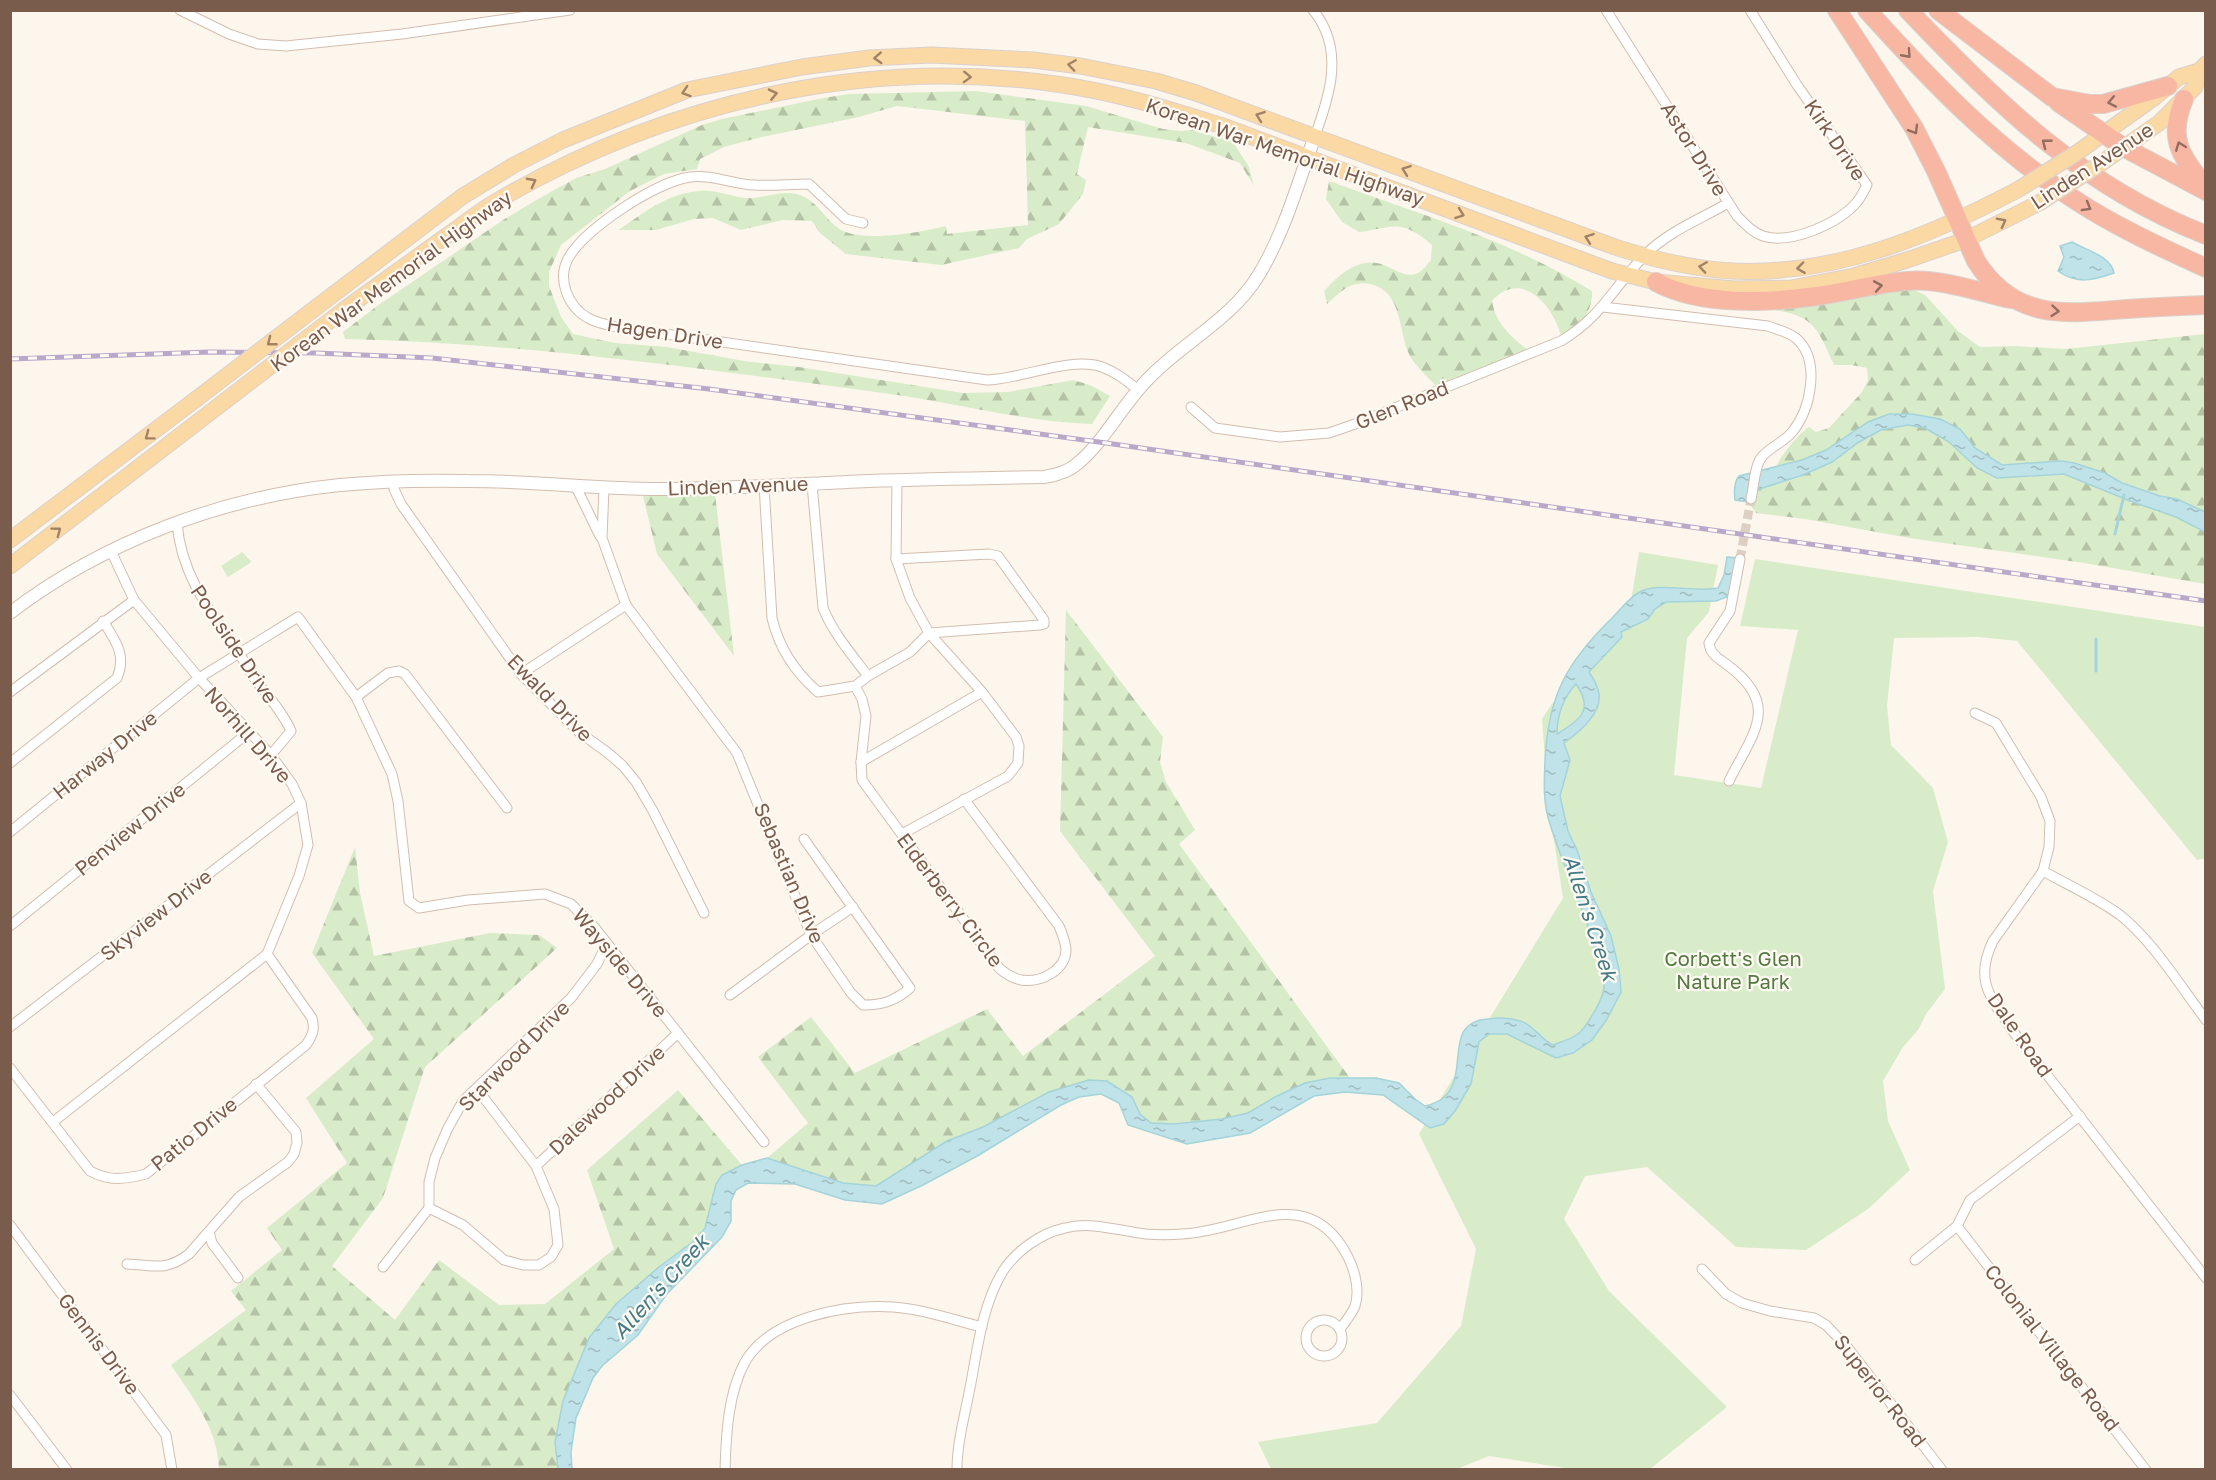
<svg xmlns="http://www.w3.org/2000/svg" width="2216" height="1480" font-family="'Golos Text',sans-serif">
	<defs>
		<pattern id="forest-firs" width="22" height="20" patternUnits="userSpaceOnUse" patternTransform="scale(1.5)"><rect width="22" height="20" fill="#d8ecc9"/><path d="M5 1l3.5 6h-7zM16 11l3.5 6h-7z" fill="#b4c2a5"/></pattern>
		<pattern id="water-ripples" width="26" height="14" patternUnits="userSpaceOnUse" patternTransform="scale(1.5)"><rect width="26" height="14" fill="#bfe3e8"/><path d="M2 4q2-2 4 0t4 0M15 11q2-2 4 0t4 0" fill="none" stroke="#a0bbbe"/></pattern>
	</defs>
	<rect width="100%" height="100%" fill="#fdf6ec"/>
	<g fill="url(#forest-firs)">
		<path d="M976,91L1086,106L1163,129L1181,131L1192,130L1233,142L1249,167L1254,186L1240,163L1186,143L1088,127L1077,174L1086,180L1083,194L1059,224L1027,239L1019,248L941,265L846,254L820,233L812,221L783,220L741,230L713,218L694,219L656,230H619C647,210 674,189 710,191C722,192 734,197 746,198C763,199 783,189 800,195C818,202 824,218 838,228C859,244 922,232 946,226L947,234L1028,225L1025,121L897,106L859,117L762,137L724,147L700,159L697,169L664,174L630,191L561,245L549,272V286L561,317L573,334L615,343L667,347L744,361L799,367L963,393L1008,392L1073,380L1090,385L1110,396L1092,424C1024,422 957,403 890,394C710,370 527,343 345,339L343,332L377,306L503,220L538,199L576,178L605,169L702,125L722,119L823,98L850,94Z"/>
		<path d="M1329,181C1417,213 1512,241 1592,291C1593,312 1580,326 1561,335C1552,304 1521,269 1492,301C1496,325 1511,336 1529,351L1438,388C1429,378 1417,368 1410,356C1397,331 1404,292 1370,284C1351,280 1340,292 1327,304L1324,291C1337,277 1355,259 1377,263C1390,265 1405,280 1418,273C1423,271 1427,264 1431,260L1432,245C1400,218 1396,227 1359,232L1342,222L1326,199Z"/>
		<path d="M1908,287L1925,295L1958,331L1980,347L2014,346L2066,349L2205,334V512L2177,499L2160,496L2122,483L2105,473L2061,461L2002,465L1975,448L1960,429L1940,419L1889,414L1868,422L1826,450L1802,460L1777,466C1780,456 1800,432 1809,427L1816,432L1829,428L1862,392L1868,380L1867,368L1851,365H1834C1818,330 1815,315 1773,310C1762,309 1750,313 1740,308Z"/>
		<path d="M1908,424L1925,428L1949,442L1977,468L1997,478L2064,474L2130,501L2176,517L2205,532V584L2084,563L1909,538L1805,519L1756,513L1748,502L1750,491L1803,475L1832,462L1859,442L1881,430Z"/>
		<path d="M715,494L734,656L657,554L643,496Z"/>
		<path d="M1066,610L1163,737L1160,762L1166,782L1195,830L1179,844L1350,1078H1330L1275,1097L1248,1113L1222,1119L1174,1124L1151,1123L1140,1114L1132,1097L1107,1081L947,1141L876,1186L843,1183L767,1158L808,1123L758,1057L811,1017L855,1073L987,1009L1023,1056L1155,956L1060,831Z"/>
		<path d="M355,847L360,893L374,956L490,933L539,935L557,948L425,1067L383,1198L332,1266L395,1320L439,1260L499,1305L545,1304L614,1249L587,1170L678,1090L742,1165L722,1175L716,1184L705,1229L698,1238L659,1267L589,1338L563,1401L555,1442L558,1469H219C218,1429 193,1398 171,1365L246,1310L231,1291L282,1250L267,1228L347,1163L306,1098L374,1039L312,953Z"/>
	</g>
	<g fill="#d8ecc9">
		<path d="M242,552L251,561L250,563L228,577L221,566Z"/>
		<path d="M1639,552L1718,565L1709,612L1687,638L1674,775L1761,788L1798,630L1740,626L1755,559L2205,627L2206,858L2197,860L2017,641L1979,637L1894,638L1887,706L1891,745L1933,788L1948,842L1933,891L1945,989L1926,1014L1918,1030L1903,1047L1883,1081L1888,1121L1910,1170L1868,1209L1806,1250L1736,1247L1647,1167L1585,1176L1564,1219L1609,1291L1727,1407L1650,1469H1571L1489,1456L1457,1469H1271L1258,1442L1377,1423L1461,1326L1476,1249L1419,1134L1563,898L1548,802L1542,719L1582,659L1631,601Z"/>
	</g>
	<g fill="url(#water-ripples)" stroke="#a5d3da" stroke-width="1.5" fill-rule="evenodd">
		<path d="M2072,242C2086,250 2111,256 2114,273C2094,280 2077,285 2058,271L2064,257L2060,246Z"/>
		<path d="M1889,414H1912L1940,419L1960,429L1975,448L2002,465L2061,461L2074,463L2105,473L2122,483L2160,496L2177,499L2205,512V532L2176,517L2130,501L2064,474L1997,478L1977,468L1949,442L1925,428L1908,425L1881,430L1859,442L1832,462L1803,475L1750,492L1748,502L1735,500C1734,492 1734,482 1739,476L1802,460L1826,450L1868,422Z"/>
		<path d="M1727,557L1738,558L1731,591L1727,597L1716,601L1666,602L1655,609L1648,619L1621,632L1622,637L1589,672C1593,678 1598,686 1599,694C1602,714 1578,733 1564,743L1570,760L1560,796L1568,831L1577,850L1591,892L1611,936L1619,969L1621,992L1607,1019L1592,1040L1573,1053L1556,1058L1507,1034H1489L1479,1042L1471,1084L1455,1111L1444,1124L1430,1128L1383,1095L1345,1092L1314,1096L1250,1133L1187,1144L1128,1125L1119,1103L1101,1094L1079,1097L1061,1105L979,1155L923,1185L882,1204L845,1200L795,1184L748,1183L736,1190L731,1201V1221L722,1237L666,1295L638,1335L602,1366L593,1378L576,1418L571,1452L572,1469H558L555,1442L563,1401L589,1338L616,1304L659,1267L698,1238L705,1228L716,1184L722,1175L742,1165L767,1158L843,1183L876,1186L947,1141L983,1127L1049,1092L1089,1080L1107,1081L1132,1097L1140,1114L1151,1123L1174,1124L1222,1119L1248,1113L1275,1097L1305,1083L1330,1078H1376L1399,1083L1415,1099L1425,1106C1483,1093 1433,1023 1488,1019C1499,1018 1509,1017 1520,1021C1533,1024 1541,1040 1553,1045C1561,1042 1571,1039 1578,1034C1586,1028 1604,998 1604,987C1604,979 1600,969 1598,961C1587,913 1564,870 1550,824C1543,804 1544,782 1545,761C1548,696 1566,663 1612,618C1620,610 1629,598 1638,593C1657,581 1694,593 1718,588L1724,575ZM1576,684C1595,711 1579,720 1557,734C1557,716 1563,698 1576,684Z"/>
	</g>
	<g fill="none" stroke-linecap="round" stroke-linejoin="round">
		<g stroke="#a5d3da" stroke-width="3">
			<path d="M2115,534L2124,495"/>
			<path d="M2096,639V671"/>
		</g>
		<path stroke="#dcd0c4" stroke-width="9" stroke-dasharray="9 4.5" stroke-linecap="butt" d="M1740,559L1751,499"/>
		<g stroke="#d1beb0" stroke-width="11">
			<g id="minor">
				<path d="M180,10L229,34L258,44L286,46L402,34L570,10"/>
				<path d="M1313,10C1345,49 1330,95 1315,136"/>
				<path d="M1606,10L1737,216C1745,224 1752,232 1763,236C1791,245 1839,223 1857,202C1861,197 1864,191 1867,185L1797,85L1750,10"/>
				<path d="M863,223L846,219L809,184C791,184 772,186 754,185C733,184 711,174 690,177C656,182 586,228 569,257C556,279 568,308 590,319C598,323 608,325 617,327L987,380C1022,379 1071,356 1102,367C1116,372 1127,381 1138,390"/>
				<path d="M1603,307L1768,326C1778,330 1790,332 1798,340C1820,362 1811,408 1793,431C1785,442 1769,447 1761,458C1754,468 1754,487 1751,499"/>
				<path d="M1191,407L1215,428L1280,437L1329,433L1355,424L1561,341C1602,317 1613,287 1645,255C1667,232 1701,219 1728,203"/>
				<path d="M897,480L896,559L910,598L929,633L982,692L1016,737L1019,746L1018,763L1008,776L902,834"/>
				<path d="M394,482V489L401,504L521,674L579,732L608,753L623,766L636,782L653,811L704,913"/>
				<path d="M812,484L823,608C833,633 852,655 868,676"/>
				<path d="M764,485L772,618C779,648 796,673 818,692L855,686L868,676L910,652L929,633"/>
				<path d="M576,487L600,536"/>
				<path d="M604,488L602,538L626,605L737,753L811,935L851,993L863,1005C883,1005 895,1001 910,988L804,839"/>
				<path d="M177,523C181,574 209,610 237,650C243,659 248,669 254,678C267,695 282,711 291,731L271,755"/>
				<path d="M896,559L989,554L998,556L1044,620V624L1040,625L929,633"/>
				<path d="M521,674L626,605"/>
				<path d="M855,686L862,699L866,716L861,762L862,780L1000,969C1006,974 1012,978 1021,980C1040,983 1066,971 1066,949C1065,941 1062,933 1059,926L964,799"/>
				<path d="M10,692L134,600"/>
				<path d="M356,697L388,673L399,671L405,674L507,808"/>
				<path d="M1975,713L1996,723L2041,797L2050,821L2049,847L2043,871L1993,941C1974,980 1990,997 2012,1030L2206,1278"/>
				<path d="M861,762L982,692"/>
				<path d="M10,763L117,678C127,655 115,640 103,621"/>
				<path d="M1729,781C1752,734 1783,705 1726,664C1718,658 1710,654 1709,643L1730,611L1740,559"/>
				<path d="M10,832L199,678L298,617L356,697L392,774L398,801L409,901L419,908L468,900L545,894L571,904L595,928L764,1142"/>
				<path d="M2043,871C2068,885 2097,898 2120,915C2152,940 2181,987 2206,1020"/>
				<path d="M10,926L249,732"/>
				<path d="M730,995L811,935L853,907"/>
				<path d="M10,1027L301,803"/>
				<path d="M10,1068L90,1171C110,1182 125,1179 146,1174L306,1045C313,1035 315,1029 312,1018L267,954"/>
				<path d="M53,1122L267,954L299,876L308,845L301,803L292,784L271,755L199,678L134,600L111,551"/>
				<path d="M536,1166L678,1033"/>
				<path d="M429,1208L463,1225L504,1260L523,1265H539L551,1257L558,1245L554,1209L536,1166L477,1089"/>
				<path d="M10,1225L166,1435L172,1470"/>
				<path d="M1957,1226L2146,1470"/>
				<path d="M209,1232L212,1243L238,1278"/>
				<path d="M1915,1260L1957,1226L1970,1200L2080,1116"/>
				<path d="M127,1264C154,1265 165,1272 189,1254L239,1197L288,1162L294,1154L297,1143L296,1132L256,1084"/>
				<path d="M383,1267L429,1208V1182L435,1158L448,1128L463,1101L571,998L597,964L607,943"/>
				<path d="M1702,1269L1726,1294L1742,1303L1770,1311L1814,1318L1826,1325L1848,1348L1942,1470"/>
				<circle cx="1324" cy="1338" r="18"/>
				<path d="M10,1395L67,1470"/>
				<path d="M725,1470C726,1435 728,1393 745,1362C771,1317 845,1304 893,1307C923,1309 953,1320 982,1327"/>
				<path d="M957,1470C957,1444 964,1418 969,1393C977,1354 981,1307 1003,1271C1016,1251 1041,1233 1065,1228C1092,1221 1119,1231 1146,1234C1158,1235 1170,1235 1182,1234C1243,1232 1308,1179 1348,1257C1355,1271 1360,1291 1355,1306C1352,1314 1345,1322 1340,1329"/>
			</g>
		</g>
		<g stroke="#d1beb0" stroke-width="14">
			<path id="tertiary" d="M10,613C104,541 223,497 340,485C382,481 425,480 468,481C532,481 596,489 660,489C729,489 799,484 868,481C926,479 985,478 1044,477C1057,475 1068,472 1077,464C1105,441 1122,405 1148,379C1182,343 1231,320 1258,276C1284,234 1298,183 1315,136"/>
		</g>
		<g stroke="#dad1cd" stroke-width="17">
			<g id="primary">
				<path d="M2078,152L2155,97L2179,77L2199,71L2206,64"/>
				<path d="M2097,166L2159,123L2195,87L2199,71"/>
				<path d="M318,306L463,196L514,165L563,140L687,90L802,67L869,58L931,55L1033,60L1080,66L1156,81L1196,93L1615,247C1652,259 1693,269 1732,271C1835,276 1930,236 2019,189"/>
				<path d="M345,309C378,285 412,261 445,237C461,226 478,212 495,202C666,102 866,55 1063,85C1118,93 1171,110 1223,126L1612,271L1656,282L1734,289L1791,288L1854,276L1907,260L1965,240L2039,203"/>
				<path d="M10,540L195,400"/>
				<path d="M10,566L225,401"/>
			</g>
		</g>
		<g stroke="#dad1cd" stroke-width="20">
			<g id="motorway">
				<path d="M1837,10L1914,128L1936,171L1976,261C2014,321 2065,314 2127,309C2153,307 2179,306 2206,305"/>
				<path d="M1867,10C1929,79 1994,147 2072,198C2114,226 2160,247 2206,268"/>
				<path d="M1908,10C1997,104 2083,187 2206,235"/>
				<path d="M1938,10L2052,97L2090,104H2103L2168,86"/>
				<path d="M2184,99C2167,140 2181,155 2206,188"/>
				<path d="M2058,102L2123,147L2206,191"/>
				<path d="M1656,282C1700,306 1768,303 1817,296C1847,292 1877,283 1907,281C1941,278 1978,292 2011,299"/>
			</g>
		</g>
		<use href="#minor" stroke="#fff" stroke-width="9"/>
		<use href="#tertiary" stroke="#fff" stroke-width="12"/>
		<use href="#primary" stroke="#fbd9a5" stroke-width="15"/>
		<use href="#motorway" stroke="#f7b7a3" stroke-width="18"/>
		<g stroke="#b9a8c9" stroke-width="5">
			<path id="rail" d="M10,359L210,352L316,353L432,358L709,389L1106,443L2206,601"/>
		</g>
		<use href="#rail" stroke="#fffaf3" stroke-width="3" stroke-dasharray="9" stroke-linecap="butt"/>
		<g stroke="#dad1cd" stroke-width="17" stroke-linecap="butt">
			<g id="primary-bridge">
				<path d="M2019,189L2078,152"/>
				<path d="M2039,203L2097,166"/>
				<path d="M195,400L318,306"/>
				<path d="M225,401L345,309"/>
			</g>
		</g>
		<use href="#primary-bridge" stroke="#fbd9a5" stroke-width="15"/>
	</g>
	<defs><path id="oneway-chevron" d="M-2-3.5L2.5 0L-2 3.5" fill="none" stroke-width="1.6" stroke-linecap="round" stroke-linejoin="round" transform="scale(1.5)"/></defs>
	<g stroke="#936e5e">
		<use href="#oneway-chevron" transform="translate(1907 54) rotate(48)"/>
		<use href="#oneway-chevron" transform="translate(2112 102) rotate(169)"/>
		<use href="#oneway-chevron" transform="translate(1914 130) rotate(59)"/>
		<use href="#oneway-chevron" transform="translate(2046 143) rotate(-142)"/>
		<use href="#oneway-chevron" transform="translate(2180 146) rotate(-111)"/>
		<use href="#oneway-chevron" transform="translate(2087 207) rotate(30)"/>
		<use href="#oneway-chevron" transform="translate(1878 286) rotate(-10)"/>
		<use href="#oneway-chevron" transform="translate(2055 311) rotate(5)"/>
	</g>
	<g stroke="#a18267">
		<use href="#oneway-chevron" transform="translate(878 58) rotate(177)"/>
		<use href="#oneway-chevron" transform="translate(1072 65) rotate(-172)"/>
		<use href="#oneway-chevron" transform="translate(967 77) rotate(2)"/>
		<use href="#oneway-chevron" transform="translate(686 92) rotate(162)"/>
		<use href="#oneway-chevron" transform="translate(773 94) rotate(-13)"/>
		<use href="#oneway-chevron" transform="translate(1260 116) rotate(-160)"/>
		<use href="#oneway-chevron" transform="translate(1406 170) rotate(-160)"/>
		<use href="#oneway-chevron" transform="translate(532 182) rotate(-28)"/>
		<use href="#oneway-chevron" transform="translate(1460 214) rotate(20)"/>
		<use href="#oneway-chevron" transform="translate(2002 222) rotate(-28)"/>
		<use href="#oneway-chevron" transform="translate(1589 238) rotate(-160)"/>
		<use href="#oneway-chevron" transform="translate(1703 267) rotate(-172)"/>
		<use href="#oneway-chevron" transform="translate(1801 268) rotate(173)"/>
		<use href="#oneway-chevron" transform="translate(271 342) rotate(142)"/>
		<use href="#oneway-chevron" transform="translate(149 436) rotate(143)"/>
		<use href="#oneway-chevron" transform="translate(57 531) rotate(-37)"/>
	</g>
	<g text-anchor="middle" stroke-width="4.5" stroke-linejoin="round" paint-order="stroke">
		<g font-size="20" fill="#7a5c4d" stroke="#fffaf3">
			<text transform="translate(1835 140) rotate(56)" y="7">Kirk Drive</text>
			<text transform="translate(1694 149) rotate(58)" y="7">Astor Drive</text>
			<text transform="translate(1285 152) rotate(19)" y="7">Korean War Memorial Highway</text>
			<text transform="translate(2092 166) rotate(-33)" y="7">Linden Avenue</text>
			<text transform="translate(391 281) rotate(-36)" y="7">Korean War Memorial Highway</text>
			<text transform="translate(665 333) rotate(9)" y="7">Hagen Drive</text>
			<text transform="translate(1402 405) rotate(-22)" y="7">Glen Road</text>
			<text transform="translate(738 486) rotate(-2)" y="7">Linden Avenue</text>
			<text transform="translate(234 644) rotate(56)" y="7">Poolside Drive</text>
			<text transform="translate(550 698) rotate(46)" y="7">Ewald Drive</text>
			<text transform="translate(248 735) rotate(49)" y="7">Norhill Drive</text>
			<text transform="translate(105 755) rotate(-39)" y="7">Harway Drive</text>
			<text transform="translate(130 829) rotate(-39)" y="7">Penview Drive</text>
			<text transform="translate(789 873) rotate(67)" y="7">Sebastian Drive</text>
			<text transform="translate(950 900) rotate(53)" y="7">Elderberry Circle</text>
			<text transform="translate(156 915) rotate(-38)" y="7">Skyview Drive</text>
			<text transform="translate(620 963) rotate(50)" y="7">Wayside Drive</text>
			<text transform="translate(2020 1035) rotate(55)" y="7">Dale Road</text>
			<text transform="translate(514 1056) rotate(-45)" y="7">Starwood Drive</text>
			<text transform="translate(607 1100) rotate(-43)" y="7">Dalewood Drive</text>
			<text transform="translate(194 1134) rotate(-39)" y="7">Patio Drive</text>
			<text transform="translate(99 1344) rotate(53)" y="7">Gennis Drive</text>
			<text transform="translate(2052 1348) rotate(52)" y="7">Colonial Village Road</text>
			<text transform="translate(1880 1391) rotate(52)" y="7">Superior Road</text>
		</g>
		<g font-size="20" fill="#537a41" stroke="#fffaf3">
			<text x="1733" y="966">Corbett's Glen<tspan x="1733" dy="23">Nature Park</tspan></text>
		</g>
		<g font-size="21" font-style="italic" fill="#437c86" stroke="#fffaf3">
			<text transform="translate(1590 918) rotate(72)" y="7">Allen's Creek</text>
			<text transform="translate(661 1287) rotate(-48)" y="7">Allen's Creek</text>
		</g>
	</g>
	<rect width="2216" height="1480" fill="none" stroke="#7a5c4d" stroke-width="24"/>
</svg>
